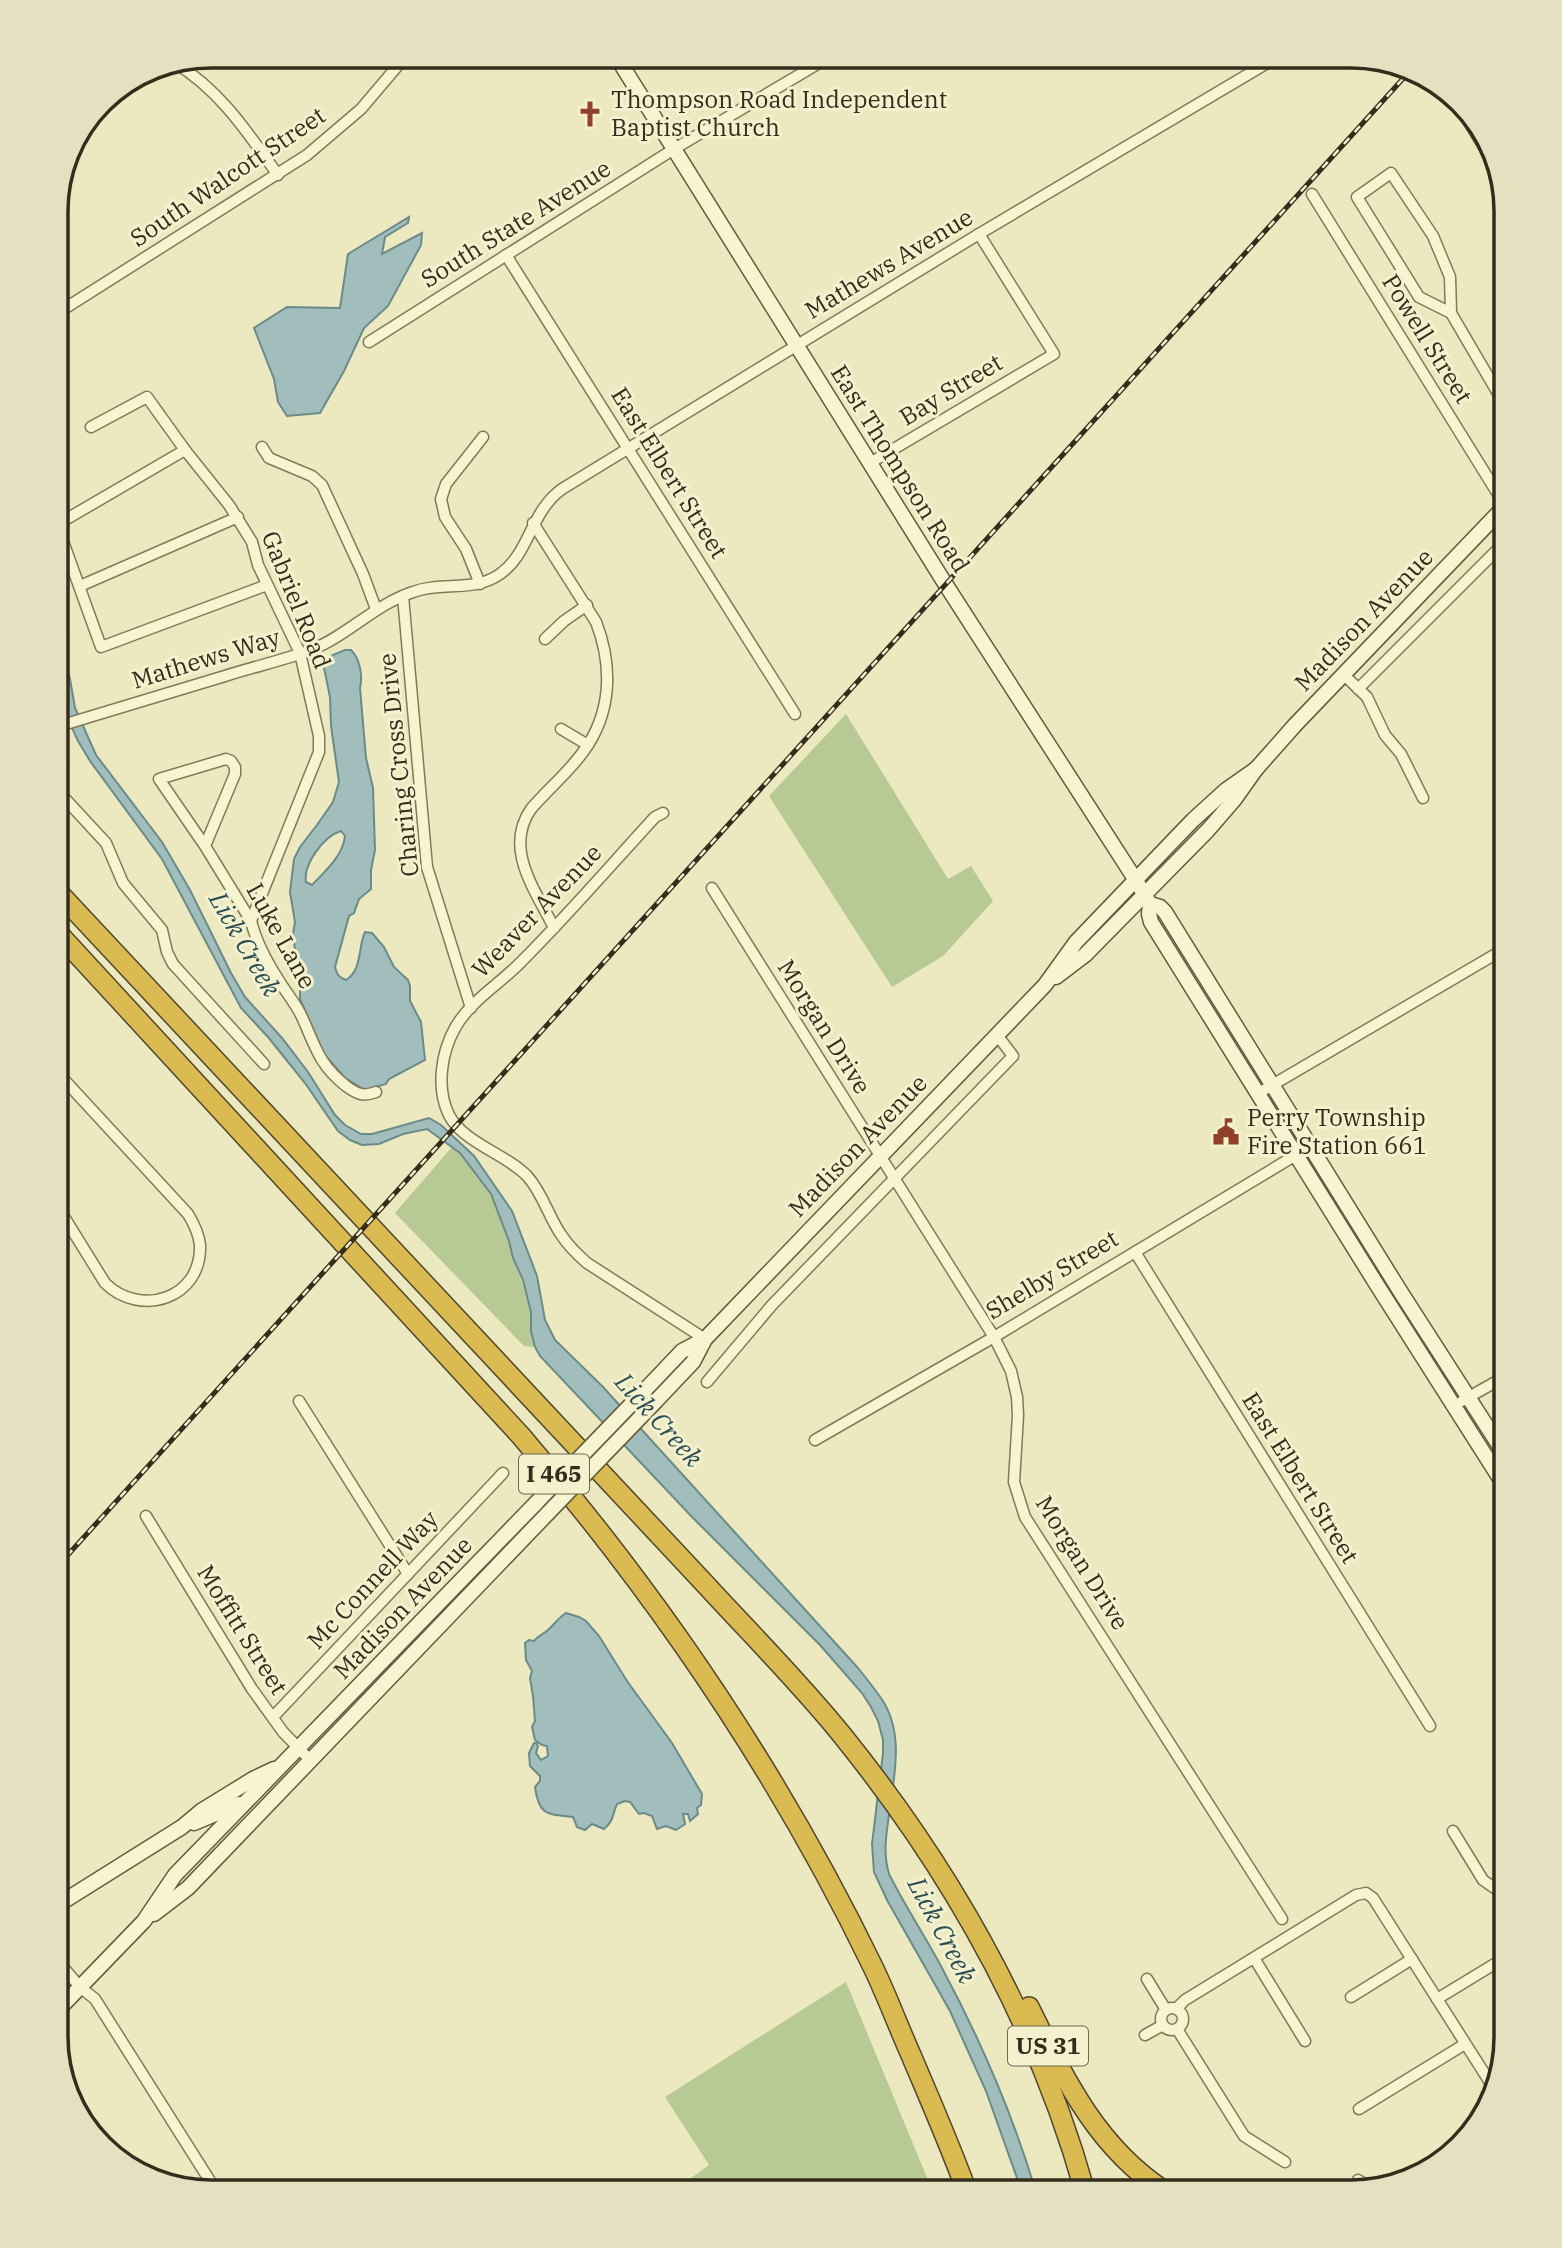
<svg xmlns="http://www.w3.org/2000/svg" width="1562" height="2248" font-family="'IBM Plex Serif',serif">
	<rect width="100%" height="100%" fill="#ece8bf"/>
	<g fill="#b7c994">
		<path d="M846,714L948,879L971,866L993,901L943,956L892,987L769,796Z"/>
		<path d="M452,1147C480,1168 500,1209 509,1243C511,1248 511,1253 513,1258C519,1276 527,1291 531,1309C533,1322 531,1334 535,1347L524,1346L395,1213Z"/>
		<path d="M846,1982L933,2192H672L709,2165L665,2097Z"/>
	</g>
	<g fill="#a2bebc" stroke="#6a8b8a" stroke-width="2" fill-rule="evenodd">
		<path d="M409,217L408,223L385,237L382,254L422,233L421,245L388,306L364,328L344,371L320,413L287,416L278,402L274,379L254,328L287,307L340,308L348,254Z"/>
		<path d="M56,630L70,679L75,708L96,755L162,842L190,890L231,973L245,997L282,1038L308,1072L335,1115L345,1125L361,1134H372L429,1118L441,1125L474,1156L512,1211L537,1276L545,1320L555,1340L603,1387L858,1668C866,1678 874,1688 881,1698C905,1733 894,1776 889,1815C886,1836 883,1853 889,1874C905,1906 925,1936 942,1968C980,2039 1013,2115 1036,2192H1022L986,2091L950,2011L887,1900L874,1872L872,1844L883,1753V1740L878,1721L871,1707L862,1693L820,1645L693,1518L540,1356L535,1347L531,1331V1312L523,1280L513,1258L509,1241L491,1194L460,1153L427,1129L403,1134L379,1144L362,1145L350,1140L338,1131L305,1083L268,1037L241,1008L162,859L90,761L78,741L67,717L56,673Z"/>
		<path d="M345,650H351C360,659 363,676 360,688L366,758L373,788L375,850L371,870V889L359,899L354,913L349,916L335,967C337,974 338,977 346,980C362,971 358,947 365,932L372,933L384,947L394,967L408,980L410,986V1001L421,1022L425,1060L389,1079L386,1084L365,1090L345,1078L324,1054L300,999V987L292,959L295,950L293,934L295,922L290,892L294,859L300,847L317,825L333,802L339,782L331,726L330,697L323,663L328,657ZM341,831L345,836C343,856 325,871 312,885L306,882C303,864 324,836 341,831Z"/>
		<path d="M566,1613L579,1617L586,1621L599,1636L627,1681L672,1743L702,1794L701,1805L697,1808L698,1814L690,1821L688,1814H683L685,1824L676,1830L666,1826L657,1829L652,1816L644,1813L639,1814L630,1802L625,1801L617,1804C612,1815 614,1821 604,1829L592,1824L585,1830L577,1827L573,1817C547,1814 539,1816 535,1787L540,1781V1776L530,1766L529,1753L534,1743H536L538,1746L536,1753L541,1760L548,1756L547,1746L542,1745L535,1740L532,1727L535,1721L533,1696L530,1678L532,1671L526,1660L525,1643L529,1640L534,1641C538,1635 543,1635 548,1630C555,1624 558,1618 566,1613Z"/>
	</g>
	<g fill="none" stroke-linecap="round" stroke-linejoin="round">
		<g stroke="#847958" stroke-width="13">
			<g id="street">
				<path d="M175,63C220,90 248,133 278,175"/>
				<path d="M1461,109L1493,162"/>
				<path d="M1312,194L1506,507"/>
				<path d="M506,255L795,714"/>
				<path d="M1451,313L1419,297L1357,197L1391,173L1433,236L1450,277L1451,313L1506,407"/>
				<path d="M56,314L307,155L361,109L406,56"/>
				<path d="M369,342L674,149L831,56"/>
				<path d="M91,427L147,397L185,450L229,505L252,542L258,565L300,653L319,736V752L251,921"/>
				<path d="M262,447L269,458L312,476L322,485L363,574L376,609"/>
				<path d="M870,463L1054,354L979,234"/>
				<path d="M56,522L101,647L267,585"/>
				<path d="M533,523L596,622C613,666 612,713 583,752C568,773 547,790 531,809C503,849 536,891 554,928"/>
				<path d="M58,524L185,450"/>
				<path d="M480,584L466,549L445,517L441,499L446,484L483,437"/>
				<path d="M80,586L238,517"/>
				<path d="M403,596L427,867L471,1008"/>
				<path d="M545,639L564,621L587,605"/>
				<path d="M1343,674L1367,697L1385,735L1401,754L1423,798"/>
				<path d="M1358,689L1506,541"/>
				<path d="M56,727C113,710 168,693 225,676C253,667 284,660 311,650C347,636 374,605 413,592C442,581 473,593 500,574C530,553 530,512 562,489L979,234L1279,56"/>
				<path d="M561,729L588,745"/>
				<path d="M56,789L106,843L123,883L162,930L167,952L173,964L264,1064"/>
				<path d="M663,813L655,817C611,865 568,915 522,961C500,984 470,1001 455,1028C441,1053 436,1089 449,1115C463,1143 507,1154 528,1177C543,1194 549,1218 562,1236C569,1247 578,1255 587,1263L705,1339"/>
				<path d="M205,846L235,774V767L231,761L226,759L159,779L205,846L251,921C256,941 267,962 278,979C285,991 295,1003 301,1015C315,1045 318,1064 346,1086C357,1094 363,1097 376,1092"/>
				<path d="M712,888L994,1337L1011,1371L1017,1397L1018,1415L1014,1482L1025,1517L1282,1919"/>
				<path d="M1257,1094L1506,948"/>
				<path d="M56,1204L105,1283C140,1318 202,1299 200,1245C199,1234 194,1224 188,1214L56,1071"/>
				<path d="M1135,1252L1430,1726"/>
				<path d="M707,1382L772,1305L1013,1056L997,1035"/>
				<path d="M299,1401L408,1574"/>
				<path d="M1462,1401L1506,1376"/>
				<path d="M815,1440L994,1337L1311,1146"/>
				<path d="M146,1516L252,1689L283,1732L310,1760"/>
				<path d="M273,1717L503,1473"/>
				<path d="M1453,1831L1483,1880L1506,1896"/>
				<path d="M1254,1958L1305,2041"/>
				<path d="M56,1959L80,1987L95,1999L217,2192"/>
				<path d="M1147,1979L1166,2010"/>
				<path d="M1351,1997L1412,1959"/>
				<path d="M1437,1999L1506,1957"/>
				<circle cx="1172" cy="2019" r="11"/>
				<path d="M1176,2009L1185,2000L1356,1895L1366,1893L1373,1898L1493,2087"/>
				<path d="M1177,2029L1244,2136L1285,2162"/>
				<path d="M1145,2035L1163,2025"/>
				<path d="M1359,2109L1465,2044"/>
				<path d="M1358,2180L1370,2187"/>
			</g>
		</g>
		<g stroke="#655a3c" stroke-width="17">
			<g id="secondary">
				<path d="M616,56L946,585L1135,879L1150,904L1149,914L1151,922L1377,1285L1506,1488"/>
				<path d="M1150,904L1160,907L1165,912L1400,1291L1506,1456"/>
				<path d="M1056,977L1085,955L1208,830L1234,800L1256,769L1295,725L1506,505"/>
				<path d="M645,1390L682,1351L705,1339"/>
				<path d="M656,1401L693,1362L705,1339L1045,985L1076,942L1193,820L1226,790L1256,769"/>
				<path d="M194,1823L239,1804"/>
				<path d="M56,1906L182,1827L201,1811L253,1779L274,1769"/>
				<path d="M154,1914L188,1888L548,1513"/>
				<path d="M56,2012L144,1921L175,1875L537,1502"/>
			</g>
		</g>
		<g stroke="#51462d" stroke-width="22">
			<g id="highway">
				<path d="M56,890L706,1585C752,1635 800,1683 842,1735C951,1870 1038,2024 1085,2192"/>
				<path d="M56,931L521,1436C660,1598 780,1775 873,1967C887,1996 898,2026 911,2055C930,2100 950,2145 967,2192"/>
				<path d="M1029,2007C1064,2078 1097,2148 1166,2192"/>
			</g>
		</g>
		<use href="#street" stroke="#f7f4d2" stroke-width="10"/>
		<use href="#secondary" stroke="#f7f4d2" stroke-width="14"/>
		<use href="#highway" stroke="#d9bb52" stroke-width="19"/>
		<g stroke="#342d1c" stroke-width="5">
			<path id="rail" d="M56,1568L1409,72"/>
		</g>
		<use href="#rail" stroke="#f3f1ce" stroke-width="2.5" stroke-dasharray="8" stroke-linecap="butt"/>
		<g stroke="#655a3c" stroke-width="17" stroke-linecap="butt">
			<g id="secondary-bridge">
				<path d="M537,1502L645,1390"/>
				<path d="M548,1513L656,1401"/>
			</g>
		</g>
		<use href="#secondary-bridge" stroke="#f7f4d2" stroke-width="14"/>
	</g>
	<defs>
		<g id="church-bare" transform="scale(2.1)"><path d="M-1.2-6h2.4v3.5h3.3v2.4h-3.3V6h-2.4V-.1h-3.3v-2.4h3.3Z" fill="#90402b" stroke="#f3f1ce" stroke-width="2.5" paint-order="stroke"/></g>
		<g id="civic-bare" transform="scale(2.1)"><path d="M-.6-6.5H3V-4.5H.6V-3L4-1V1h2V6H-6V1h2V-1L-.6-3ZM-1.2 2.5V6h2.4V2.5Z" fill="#90402b" stroke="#f3f1ce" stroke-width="2.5" paint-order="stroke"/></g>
	</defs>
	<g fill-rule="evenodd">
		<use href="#church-bare" x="590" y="114"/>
		<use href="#civic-bare" x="1226" y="1132"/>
	</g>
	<g text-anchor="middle" stroke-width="6" stroke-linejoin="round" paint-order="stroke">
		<g fill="#f3f1ce" stroke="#6d6851" stroke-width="2">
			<rect x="519" y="1454.5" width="70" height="39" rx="5"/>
			<rect x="1008" y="2026.5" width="80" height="39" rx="5"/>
		</g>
		<g font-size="23" font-weight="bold" fill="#342d1c">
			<text x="554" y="1482">I 465</text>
			<text x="1048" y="2054">US 31</text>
		</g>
		<g font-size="24" fill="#342d1c" stroke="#f3f1ce" text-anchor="start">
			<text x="611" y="108">Thompson Road Independent<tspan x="611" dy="28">Baptist Church</tspan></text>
			<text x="1247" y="1126">Perry Township<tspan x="1247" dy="28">Fire Station 661</tspan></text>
		</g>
		<g font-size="24" fill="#342d1c" stroke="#f3f1ce">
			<text transform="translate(228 177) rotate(-34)" y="8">South Walcott Street</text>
			<text transform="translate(516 224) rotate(-32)" y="8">South State Avenue</text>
			<text transform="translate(889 264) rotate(-31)" y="8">Mathews Avenue</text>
			<text transform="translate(1427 339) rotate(58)" y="8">Powell Street</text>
			<text transform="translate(951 390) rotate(-31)" y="8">Bay Street</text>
			<text transform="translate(900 469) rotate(58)" y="8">East Thompson Road</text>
			<text transform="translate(669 473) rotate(58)" y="8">East Elbert Street</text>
			<text transform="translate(296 600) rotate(68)" y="8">Gabriel Road</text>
			<text transform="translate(1364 620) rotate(-46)" y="8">Madison Avenue</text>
			<text transform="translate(206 659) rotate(-17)" y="8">Mathews Way</text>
			<text transform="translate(399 765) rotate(-96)" y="8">Charing Cross Drive</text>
			<text transform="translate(537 911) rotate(-46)" y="8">Weaver Avenue</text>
			<text transform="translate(281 936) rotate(61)" y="8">Luke Lane</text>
			<text transform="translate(824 1027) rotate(58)" y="8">Morgan Drive</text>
			<text transform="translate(858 1146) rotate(-46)" y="8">Madison Avenue</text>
			<text transform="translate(1052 1275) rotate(-31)" y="8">Shelby Street</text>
			<text transform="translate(1300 1478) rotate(58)" y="8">East Elbert Street</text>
			<text transform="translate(1082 1563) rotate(58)" y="8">Morgan Drive</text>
			<text transform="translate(373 1580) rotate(-47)" y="8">Mc Connell Way</text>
			<text transform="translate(403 1608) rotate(-46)" y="8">Madison Avenue</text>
			<text transform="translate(242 1630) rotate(58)" y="8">Moffitt Street</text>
		</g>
		<g font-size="26" font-style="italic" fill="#2c4d53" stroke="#f3f1ce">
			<text transform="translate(245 944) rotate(60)" y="9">Lick Creek</text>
			<text transform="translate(659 1420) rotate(48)" y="9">Lick Creek</text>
			<text transform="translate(942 1930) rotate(62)" y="9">Lick Creek</text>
		</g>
	</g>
	<path d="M0 0H1562V2248H0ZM211 68H1351A143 143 0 0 1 1494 211V2037A143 143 0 0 1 1351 2180H211A143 143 0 0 1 68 2037V211A143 143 0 0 1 211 68Z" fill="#e4e1c0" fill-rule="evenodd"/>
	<path fill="none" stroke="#342d1c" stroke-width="3.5" d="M211 68H1351A143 143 0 0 1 1494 211V2037A143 143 0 0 1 1351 2180H211A143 143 0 0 1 68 2037V211A143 143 0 0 1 211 68Z"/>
</svg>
